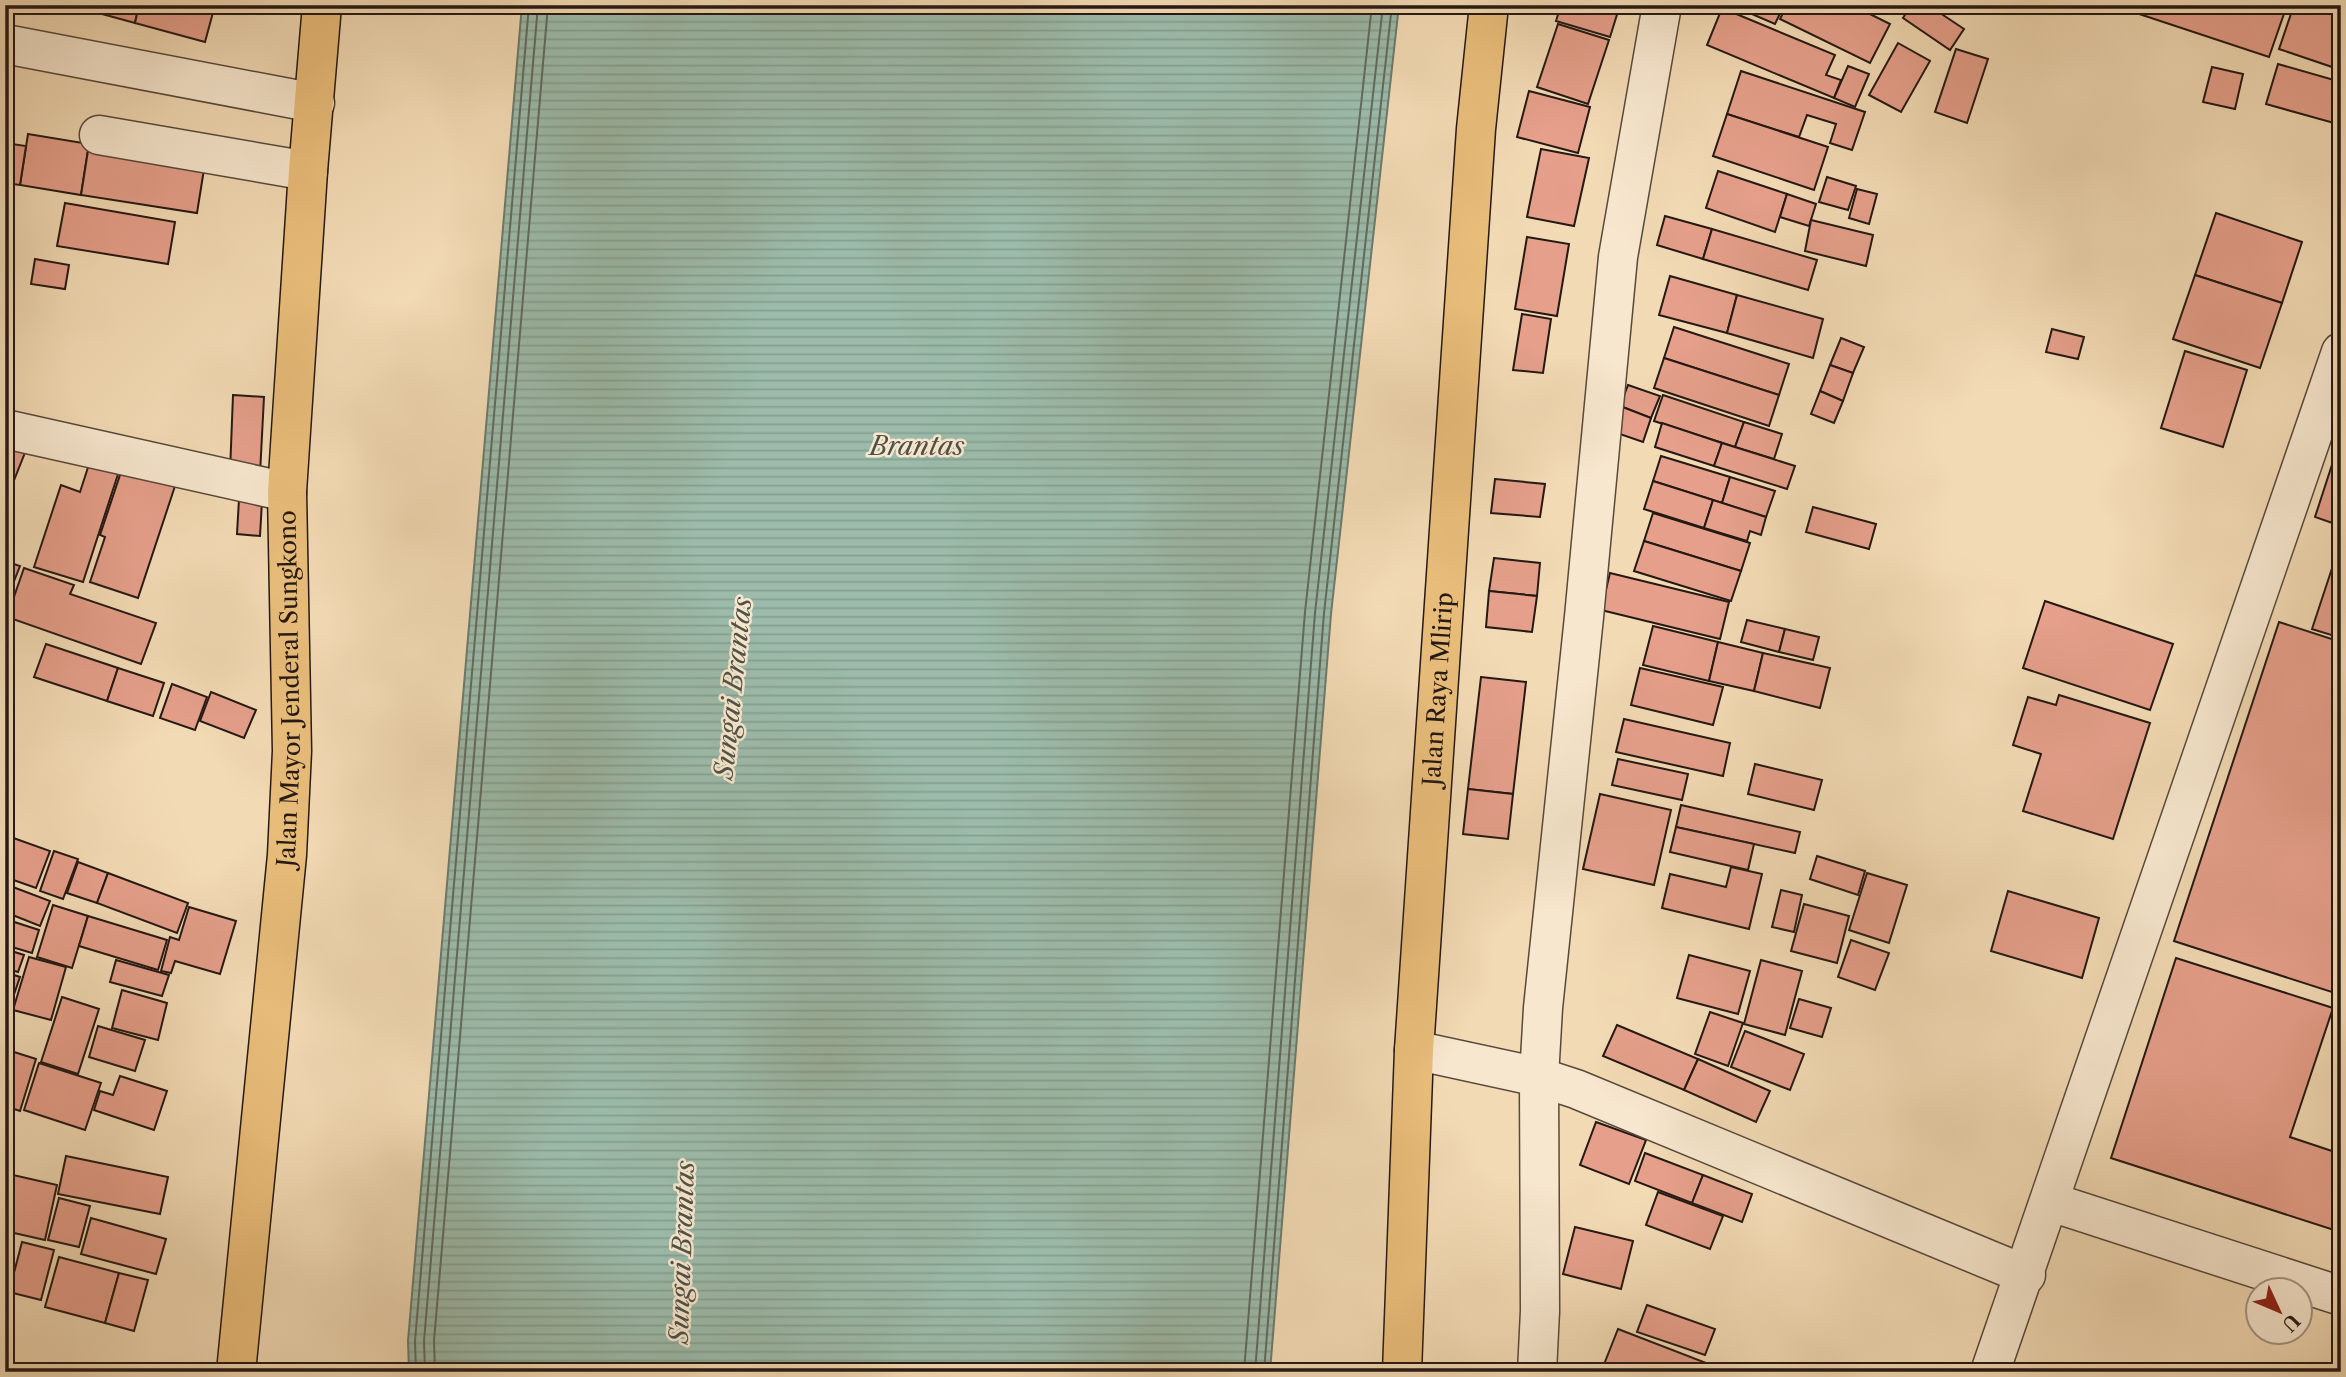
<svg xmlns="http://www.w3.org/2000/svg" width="2346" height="1377" font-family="'Libre Caslon Text',serif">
	<defs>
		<pattern id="water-rules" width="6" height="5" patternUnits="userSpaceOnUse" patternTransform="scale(1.75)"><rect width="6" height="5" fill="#9cbbaa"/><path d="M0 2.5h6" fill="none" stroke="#86a091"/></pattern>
	</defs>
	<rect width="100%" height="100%" fill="#f2dab4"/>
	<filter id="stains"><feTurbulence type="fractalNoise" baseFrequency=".00286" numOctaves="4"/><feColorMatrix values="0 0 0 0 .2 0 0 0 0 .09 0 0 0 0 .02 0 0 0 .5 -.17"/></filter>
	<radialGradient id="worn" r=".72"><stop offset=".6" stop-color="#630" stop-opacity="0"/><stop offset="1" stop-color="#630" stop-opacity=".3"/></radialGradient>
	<path fill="url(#water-rules)" stroke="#6c7a6e" stroke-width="2" d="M522,5H1399L1331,614L1270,1372H409L408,1341Z"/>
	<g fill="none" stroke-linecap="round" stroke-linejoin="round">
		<g stroke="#606a5f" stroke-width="2">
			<path d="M416,1372L415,1341L529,5"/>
			<path d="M425,1372L424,1341L538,5"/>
			<path d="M435,1372L434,1341L548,5"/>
			<path d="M1244,1372L1305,612L1372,5"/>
			<path d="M1255,1372L1315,613L1383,5"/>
			<path d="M1264,1372L1324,613L1392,5"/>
		</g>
	</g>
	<g fill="#e59f8a" stroke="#251914" stroke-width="2">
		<path d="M81,5H139L135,23L80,8Z"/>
		<path d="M139,5H215L205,42L135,23Z"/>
		<path d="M1561,5H1620L1610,37L1556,21Z"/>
		<path d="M1731,5H1784L1775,24Z"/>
		<path d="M1787,5H1852L1890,24L1870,63L1780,19Z"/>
		<path d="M1911,5H1928L1964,29L1950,50L1903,18Z"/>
		<path d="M2112,5H2287L2269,57Z"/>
		<path d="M2294,5H2341V70L2279,49Z"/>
		<path d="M1722,8L1835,55L1826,75L1841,80L1834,98L1707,45Z"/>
		<path d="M1558,24L1609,40L1588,104L1537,87Z"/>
		<path d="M1898,43L1930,61L1901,112L1869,95Z"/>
		<path d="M1956,49L1988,59L1967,123L1935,112Z"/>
		<path d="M2278,64L2341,82V125L2266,104Z"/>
		<path d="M1848,66L1869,74L1855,107L1834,98Z"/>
		<path d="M2212,67L2243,74L2235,109L2203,102Z"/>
		<path d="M1741,71L1865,112L1852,150L1830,143L1836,124L1807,115L1799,137L1727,114Z"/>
		<path d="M1529,91L1590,107L1578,153L1517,137Z"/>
		<path d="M1727,114L1828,147L1814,190L1713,156Z"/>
		<path d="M28,134L89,144L81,195L20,185Z"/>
		<path d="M5,143L26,146L20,185L5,183Z"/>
		<path d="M89,144L205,163L197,213L81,195Z"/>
		<path d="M1541,149L1589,158L1574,226L1527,217Z"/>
		<path d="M1718,171L1787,194L1775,232L1706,208Z"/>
		<path d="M1827,177L1856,186L1848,210L1819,202Z"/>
		<path d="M1857,189L1877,194L1869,224L1849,218Z"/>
		<path d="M1787,194L1816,204L1809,226L1780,217Z"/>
		<path d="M65,203L175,222L168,264L57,246Z"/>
		<path d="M2216,213L2302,242L2282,303L2195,275Z"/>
		<path d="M1665,216L1712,229L1703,259L1657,245Z"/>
		<path d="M1811,220L1873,235L1866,266L1805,251Z"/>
		<path d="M1712,229L1817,260L1808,290L1703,259Z"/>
		<path d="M1527,237L1569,244L1557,316L1515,309Z"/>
		<path d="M35,259L69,265L65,289L31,284Z"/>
		<path d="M2195,275L2282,303L2260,368L2173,339Z"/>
		<path d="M1670,276L1737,295L1727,333L1659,315Z"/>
		<path d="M1737,295L1823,319L1813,358L1727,333Z"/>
		<path d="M1522,314L1551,319L1543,373L1513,370Z"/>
		<path d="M1674,327L1789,364L1779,395L1664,358Z"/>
		<path d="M2052,329L2084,337L2078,359L2046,352Z"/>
		<path d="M1841,338L1864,347L1853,373L1830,365Z"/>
		<path d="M2185,351L2247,370L2223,447L2161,428Z"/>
		<path d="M1664,358L1779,395L1769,426L1654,388Z"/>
		<path d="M1830,365L1853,373L1843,401L1820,391Z"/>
		<path d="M1628,385L1660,396L1651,418L1620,406Z"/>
		<path d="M1820,391L1843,401L1834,423L1811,414Z"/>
		<path d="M233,395L264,397L260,474L230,472Z"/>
		<path d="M1663,395L1744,422L1735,447L1654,421Z"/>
		<path d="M1620,406L1651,418L1643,442L1611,431Z"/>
		<path d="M1744,422L1782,434L1774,459L1735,447Z"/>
		<path d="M1662,423L1722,443L1714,466L1655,447Z"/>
		<path d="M2341,437V526L2315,517Z"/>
		<path d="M5,442L26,450L5,503Z"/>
		<path d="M1722,443L1795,466L1787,489L1714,466Z"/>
		<path d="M92,455L121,465L83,582L34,567L61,485L80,492Z"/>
		<path d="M1661,456L1730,477L1722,503L1653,481Z"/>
		<path d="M124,463L177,480L138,598L90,582L105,537L100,535Z"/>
		<path d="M1730,477L1775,491L1766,517L1722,503Z"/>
		<path d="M1495,479L1545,484L1540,517L1491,513Z"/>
		<path d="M1653,481L1713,500L1704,528L1644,509Z"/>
		<path d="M239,499L262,501L260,536L237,534Z"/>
		<path d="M1713,500L1766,517L1761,535L1750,531L1747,541L1704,528Z"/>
		<path d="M1813,507L1876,524L1869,549L1806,532Z"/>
		<path d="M1653,513L1750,543L1741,571L1644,541Z"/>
		<path d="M1644,541L1741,571L1731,601L1634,571Z"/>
		<path d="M2341,541V638L2312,629Z"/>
		<path d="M1494,558L1540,563L1537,596L1489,591Z"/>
		<path d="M5,561L20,566L5,604Z"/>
		<path d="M24,568L74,585L70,594L156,623L141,664L7,617Z"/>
		<path d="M1610,573L1729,602L1720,639L1601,610Z"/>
		<path d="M1489,591L1537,596L1532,632L1486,627Z"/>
		<path d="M2045,601L2173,644L2150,710L2023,668Z"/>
		<path d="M1747,620L1785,629L1779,652L1741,642Z"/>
		<path d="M2279,622L2341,642V995L2174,941Z"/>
		<path d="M1653,626L1718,642L1709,681L1643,665Z"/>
		<path d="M1785,629L1819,637L1813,660L1779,652Z"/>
		<path d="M1718,642L1763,653L1754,691L1709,681Z"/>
		<path d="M46,644L118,668L107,701L34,677Z"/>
		<path d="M1763,653L1830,668L1820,708L1754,691Z"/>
		<path d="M118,668L164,683L153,716L107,701Z"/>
		<path d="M1640,668L1723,687L1713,725L1631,705Z"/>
		<path d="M1481,677L1526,682L1513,794L1468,789Z"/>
		<path d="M172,684L207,697L195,730L160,718Z"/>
		<path d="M211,692L256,710L244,738L200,721Z"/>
		<path d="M2059,695L2150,723L2113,839L2023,811L2041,754L2013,745L2028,697L2056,705Z"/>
		<path d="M1624,719L1730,743L1723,776L1616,752Z"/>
		<path d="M1618,759L1688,774L1682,800L1612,785Z"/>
		<path d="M1755,764L1822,780L1814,810L1748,794Z"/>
		<path d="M1468,789L1513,794L1508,839L1463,834Z"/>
		<path d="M1600,794L1671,810L1654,885L1583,869Z"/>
		<path d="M1681,805L1800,832L1795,853L1676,827Z"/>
		<path d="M1676,827L1754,844L1748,870L1670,852Z"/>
		<path d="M5,835L50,851L36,888L5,877Z"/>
		<path d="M54,851L78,859L63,899L40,891Z"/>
		<path d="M1817,856L1865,871L1858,895L1810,879Z"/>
		<path d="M78,862L108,873L97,903L67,893Z"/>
		<path d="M1731,867L1762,874L1749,929L1662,908L1670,874L1726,887Z"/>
		<path d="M108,873L188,903L177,933L97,903Z"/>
		<path d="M1867,873L1907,885L1889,943L1849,930Z"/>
		<path d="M5,884L50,901L40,926L5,912Z"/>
		<path d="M1781,890L1802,895L1794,932L1772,927Z"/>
		<path d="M2008,891L2099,918L2082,978L1991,951Z"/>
		<path d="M1804,904L1849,916L1837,963L1791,951Z"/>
		<path d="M53,905L88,916L72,968L37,957Z"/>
		<path d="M189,907L236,921L220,974L175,961L171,973L161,971L170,937L179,940Z"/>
		<path d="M88,916L167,940L158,970L79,946Z"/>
		<path d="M5,919L39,930L32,953L5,945Z"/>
		<path d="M1851,940L1889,953L1875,990L1838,977Z"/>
		<path d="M5,949L24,955L18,972L5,968Z"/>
		<path d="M1689,955L1750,971L1738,1014L1677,998Z"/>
		<path d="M29,957L66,967L51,1020L13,1010Z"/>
		<path d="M2176,958L2333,1008L2290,1137L2341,1154V1210L2334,1230L2111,1158Z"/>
		<path d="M116,960L169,975L162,996L110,982Z"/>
		<path d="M1761,960L1802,971L1785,1035L1744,1024Z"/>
		<path d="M5,972L20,977L9,1009L5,1008Z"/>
		<path d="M122,990L167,1003L158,1040L112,1028Z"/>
		<path d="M62,997L99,1009L78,1074L41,1062Z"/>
		<path d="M1799,999L1831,1008L1822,1037L1790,1028Z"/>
		<path d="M1710,1012L1743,1023L1728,1066L1695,1054Z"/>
		<path d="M1617,1025L1698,1059L1684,1090L1603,1056Z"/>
		<path d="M98,1026L145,1040L135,1071L89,1057Z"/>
		<path d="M1745,1031L1804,1054L1790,1090L1731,1067Z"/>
		<path d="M14,1052L36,1059L20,1111L5,1106V1081Z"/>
		<path d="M1698,1059L1770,1091L1756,1122L1684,1090Z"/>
		<path d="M39,1063L101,1083L85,1130L24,1110Z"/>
		<path d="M120,1076L167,1091L154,1130L94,1110L100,1091L113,1095Z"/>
		<path d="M1596,1122L1646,1140L1629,1184L1580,1165Z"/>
		<path d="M1645,1153L1703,1175L1692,1203L1635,1181Z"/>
		<path d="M66,1156L168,1177L160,1214L58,1194Z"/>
		<path d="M13,1175L57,1185L45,1240L5,1231V1207Z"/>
		<path d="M1703,1175L1752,1194L1742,1222L1692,1203Z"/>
		<path d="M1658,1192L1723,1216L1710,1249L1646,1225Z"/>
		<path d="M59,1198L90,1206L79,1247L48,1240Z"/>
		<path d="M91,1218L166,1239L156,1274L81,1254Z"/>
		<path d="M1575,1227L1633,1241L1621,1289L1563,1274Z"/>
		<path d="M22,1242L54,1250L41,1300L9,1292Z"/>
		<path d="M59,1257L119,1273L105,1323L45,1307Z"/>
		<path d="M119,1273L148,1280L134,1331L105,1323Z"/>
		<path d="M1647,1305L1715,1329L1705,1355L1637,1332Z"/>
		<path d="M1618,1329L1714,1366L1712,1372H1601Z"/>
	</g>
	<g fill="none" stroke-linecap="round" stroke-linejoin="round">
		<g stroke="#58493c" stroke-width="41">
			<g id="minor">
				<path d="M5,44L315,103"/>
				<path d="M99,135L308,171"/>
				<path d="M5,429L287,492"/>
				<path d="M1414,1050L1539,1077L1576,1089L2026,1275"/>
				<path d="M2051,1202L2341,1296"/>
				<path d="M1537,1372L1540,1311L1539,1077L1543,1008L1584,617L1618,257L1662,5"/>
				<path d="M1990,1372L2341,352"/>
			</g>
		</g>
		<g stroke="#251914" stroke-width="41">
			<g id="major">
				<path id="s1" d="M236,1372L287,855L292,751L287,492L308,171L322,5"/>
				<path id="s2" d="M1402,1372L1414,1050L1476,129L1489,5"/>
			</g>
		</g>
		<use href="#minor" stroke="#f7e7ce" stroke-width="38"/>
		<use href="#major" stroke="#e9bd7a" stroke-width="38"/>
	</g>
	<g text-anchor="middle" stroke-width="5" stroke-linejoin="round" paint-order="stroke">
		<g font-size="24" fill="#251914" stroke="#f7e7ce">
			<text dy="8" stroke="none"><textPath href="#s2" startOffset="684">Jalan Raya Mlirip</textPath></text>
			<text dy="8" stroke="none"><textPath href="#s1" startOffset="686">Jalan Mayor Jenderal Sungkono</textPath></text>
		</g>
		<g font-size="26" font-style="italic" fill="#4f5248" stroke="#f7e7ce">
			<text x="917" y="455">Brantas</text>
			<text transform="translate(733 688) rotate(-84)" y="9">Sungai Brantas</text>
			<text transform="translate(682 1252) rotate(-88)" y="9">Sungai Brantas</text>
		</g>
	</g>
	<rect width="2346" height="1377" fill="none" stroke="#f2dab4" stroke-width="28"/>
	<rect x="7" y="7" width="2332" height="1363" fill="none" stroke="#251914" stroke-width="3.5"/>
	<rect x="14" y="14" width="2318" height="1349" fill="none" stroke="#251914" stroke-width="2"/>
	<g transform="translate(2279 1311) rotate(134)"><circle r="33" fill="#f7e7ce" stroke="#a39584" stroke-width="2"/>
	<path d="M0-5L12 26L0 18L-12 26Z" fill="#8f2418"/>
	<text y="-10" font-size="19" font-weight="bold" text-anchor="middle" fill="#251914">U</text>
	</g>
	<rect width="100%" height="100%" filter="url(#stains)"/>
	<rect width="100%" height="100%" fill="url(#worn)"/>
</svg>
